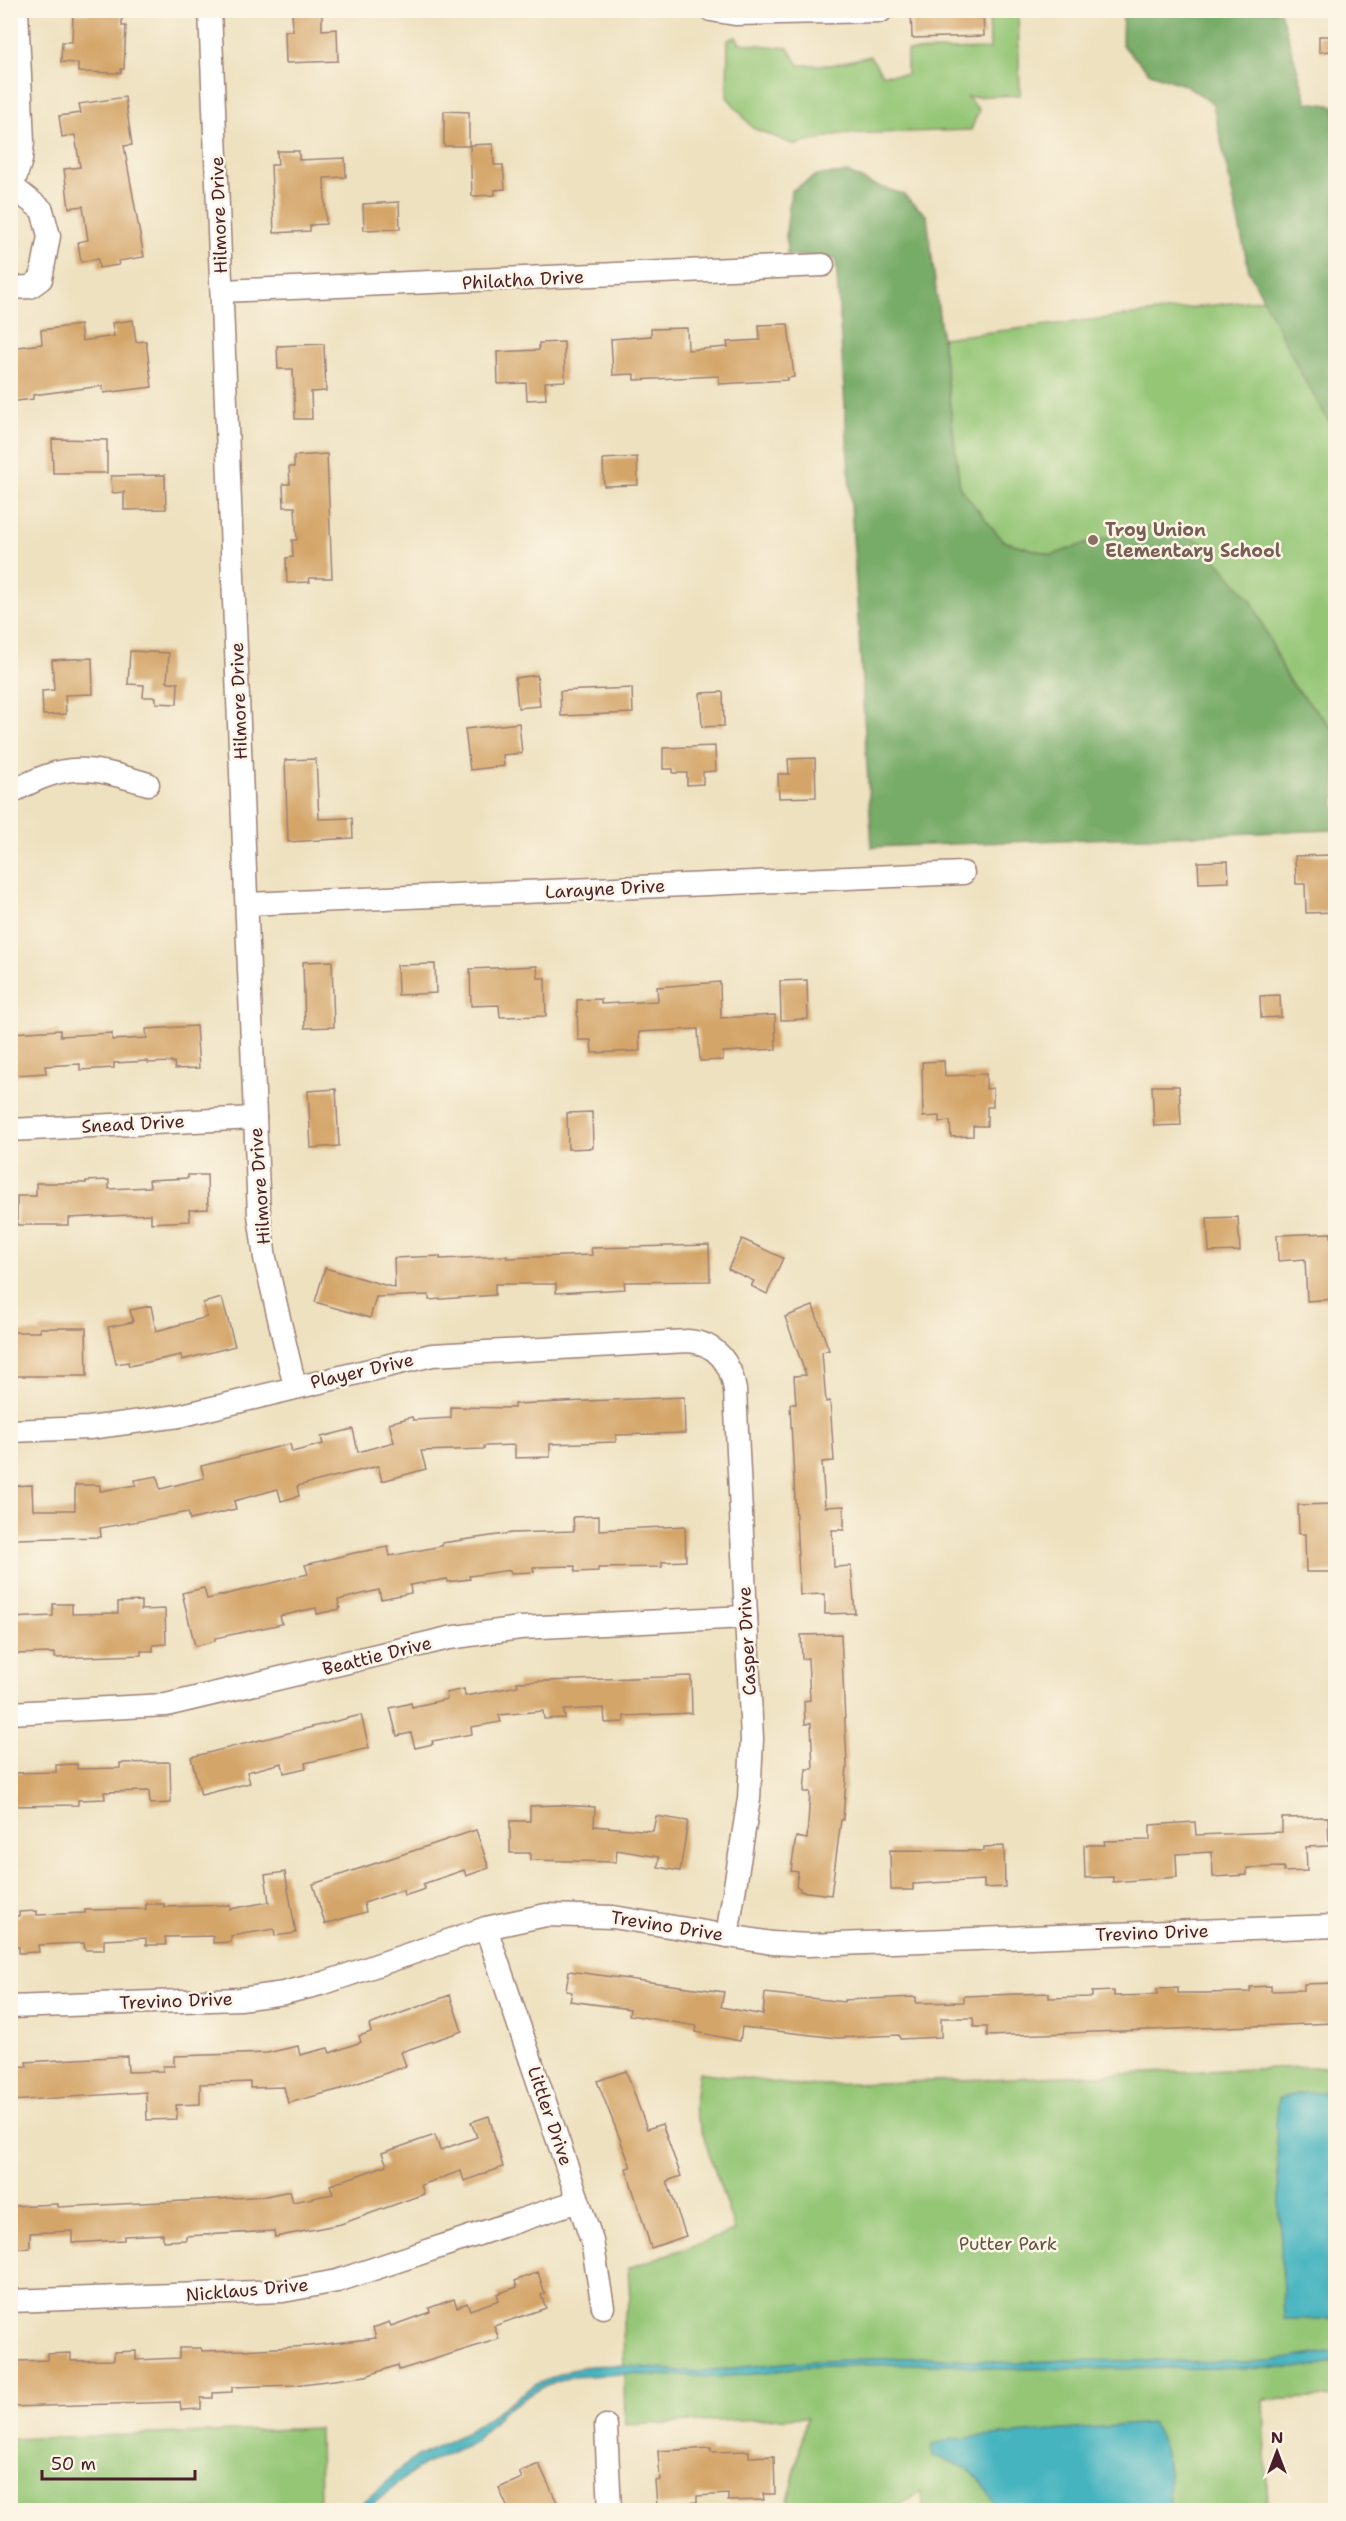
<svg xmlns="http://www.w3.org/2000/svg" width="1346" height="2521" font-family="'Shantell Sans',sans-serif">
	<rect width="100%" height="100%" fill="#fcf5e5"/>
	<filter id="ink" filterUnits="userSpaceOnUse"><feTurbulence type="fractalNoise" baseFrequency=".0167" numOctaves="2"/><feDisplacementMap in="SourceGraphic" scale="12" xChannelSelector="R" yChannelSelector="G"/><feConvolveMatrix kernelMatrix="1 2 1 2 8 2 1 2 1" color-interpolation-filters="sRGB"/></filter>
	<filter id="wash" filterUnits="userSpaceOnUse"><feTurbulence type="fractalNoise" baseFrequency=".008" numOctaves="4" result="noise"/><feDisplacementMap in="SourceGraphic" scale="24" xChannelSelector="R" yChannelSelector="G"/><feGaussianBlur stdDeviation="1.35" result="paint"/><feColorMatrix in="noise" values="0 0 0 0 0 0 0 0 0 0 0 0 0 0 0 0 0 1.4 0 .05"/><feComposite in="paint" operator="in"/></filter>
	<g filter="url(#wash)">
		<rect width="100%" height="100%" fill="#eee1c0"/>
		<g fill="#94c676" stroke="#6f7250" stroke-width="1.5">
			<path d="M989,11H1018L1020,95L967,97L979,110L971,130L840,134L795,145L753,128L727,97L728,40L736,37L740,43L788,48L799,65H831L870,56L882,74L907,75V51L990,49Z"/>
			<path d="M1264,299L1335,431V731L1289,681L1251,600L1093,541L1052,555L1003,541L960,488L942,338Z"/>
			<path d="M1335,2066V2397L1264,2400L1268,2510H923L922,2492L891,2510H786L807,2417L625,2425L623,2322L630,2299L628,2268L735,2231L694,2108L699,2072L799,2086Z"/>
			<path d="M319,2428L320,2510H11V2439Z"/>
		</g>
		<g fill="#77ab67" stroke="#606549" stroke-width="1.5">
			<path d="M1123,11H1280L1307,102L1335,106V431L1304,379L1249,271L1213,104L1187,86L1150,73L1122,45Z"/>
			<path d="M849,173L871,184L903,194L927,216L960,488L1003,541L1052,555L1093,541L1158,525L1201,542L1251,600L1289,681L1335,731V830L872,847L836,259L787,255L786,233L791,191L817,175Z"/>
		</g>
		<g fill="#45b4bf" stroke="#486a75" stroke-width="1.5">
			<path d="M1335,2091V2319H1284L1276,2125L1279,2098L1304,2093Z"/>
			<path d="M1335,2351V2362L1295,2368L998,2369L952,2364H907L798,2367L767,2373L716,2377L622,2374L571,2377L541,2388L504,2411L474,2442L417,2468L366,2510H355L405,2465L418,2456L467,2432L535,2385L571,2370L590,2366L618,2365L692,2372L795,2362L928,2357L1014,2363L1066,2360L1243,2362L1271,2361Z"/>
			<path d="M1152,2423C1169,2444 1169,2484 1170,2510H998C977,2472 974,2469 933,2456V2444L953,2439Z"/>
		</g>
		<g id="blocks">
			<g fill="#d4a569">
				<path d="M89,10H115V15H122V26H126L124,69H121V73L78,72V63L61,62L62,42H72L73,13L89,14Z"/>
				<path d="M292,10H322V30L337,29L338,61L286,63L285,31H293Z"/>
				<path d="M911,10H983L984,36L912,38Z"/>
				<path d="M1319,36H1335V51L1319,52Z"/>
				<path d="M125,97L132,145L124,146L144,257L118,261L119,265L99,268L98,259L81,262L78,242L88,240L83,206L69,208L64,169L80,167L75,135L62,137L59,116L81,113L79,104Z"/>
				<path d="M444,111L469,112V146H444Z"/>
				<path d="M493,144L494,165H503L505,189L495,190V195L472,196L470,145Z"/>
				<path d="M277,151H299V160L345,158L346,177L324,178L326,224L310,225V231L274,233L271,165H278Z"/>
				<path d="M399,202L400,229L364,230L363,204Z"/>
				<path d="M133,320L136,342L146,341L152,387L104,393L102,386L33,395V399L10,402V348L42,344L41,330L80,325L82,341L114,336L112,323Z"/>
				<path d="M788,324L794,377L787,378V380L719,384V376L634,380V374L613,375L611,339L651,336V329L687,328L688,350L728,347L727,342L760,340L759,325Z"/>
				<path d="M564,342L565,381L545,382L546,399L527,400L526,383L498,384L497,352L539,350V343Z"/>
				<path d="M324,344L326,391L311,392L312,419H295L293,369H278L277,346Z"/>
				<path d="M52,439L107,440V473H53Z"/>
				<path d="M327,454L332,578H309L310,582L287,583L286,558L293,557L292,540H297L295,507H284L283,484H290L289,467H294V456Z"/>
				<path d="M637,457L638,485L604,486L603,459Z"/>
				<path d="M165,475L166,509L124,510V492L112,493L111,476Z"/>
				<path d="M130,651L169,653L167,682L178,683L177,704L156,703V697H143L144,685L128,684Z"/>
				<path d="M92,658L93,694L65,695L66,714L43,715L42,691L54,690L52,660Z"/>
				<path d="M537,675L540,706L518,708L515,678Z"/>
				<path d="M632,688L633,713L561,716L560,691Z"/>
				<path d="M723,692L724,726L702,727L700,693Z"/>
				<path d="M519,723L522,753L503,755L504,766L470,770L465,729Z"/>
				<path d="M715,746L716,771L703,772V784L687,785V773H673V769H663V748Z"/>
				<path d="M815,758L816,797L779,798L778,774H789L788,759Z"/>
				<path d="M316,759L319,819L352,818L353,838L288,842L285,760Z"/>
				<path d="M1335,855V912L1306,913L1305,884H1296L1295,856Z"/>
				<path d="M1228,861L1229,882L1199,883L1198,862Z"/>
				<path d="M332,961L334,1027L305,1028L303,962Z"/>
				<path d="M435,964L436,993L398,995L397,965Z"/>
				<path d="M537,966L538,978H545L546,1016L500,1017L499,1005L471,1006L470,969Z"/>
				<path d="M807,980L808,1019L781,1020L780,981Z"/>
				<path d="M720,982L721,1018L775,1015L776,1049L723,1052V1060L700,1061L698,1029L639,1032L640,1051L592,1053L591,1040H578L577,1000L601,999V1004L658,1001L657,987Z"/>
				<path d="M1280,995L1281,1017L1261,1018L1260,996Z"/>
				<path d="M196,1026L199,1068L175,1069L174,1062L148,1063V1061L114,1063V1068L80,1070V1064L45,1066L46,1073L14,1075L12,1033L60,1030V1036L112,1033V1040L147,1038L146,1029Z"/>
				<path d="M944,1061L945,1076L986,1074V1089L993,1088V1107H987V1126H973V1136L951,1137L950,1121L939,1122V1116L923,1117L922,1062Z"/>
				<path d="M1152,1086H1179L1181,1125L1154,1126Z"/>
				<path d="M336,1089L339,1146L311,1148L308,1091Z"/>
				<path d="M592,1112L593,1148L568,1149L567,1113Z"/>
				<path d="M188,1175H207L208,1209L189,1210L190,1221L151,1223V1214L69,1218V1225H17V1196H36V1183H86V1181L109,1180V1189L150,1187L149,1180L188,1178Z"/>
				<path d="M1238,1217L1240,1251L1209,1252L1207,1218Z"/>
				<path d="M1331,1233L1333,1265H1335V1299L1307,1301L1305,1259L1278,1261L1277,1235Z"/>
				<path d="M742,1239L783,1258L767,1294L751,1286L754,1281L728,1269Z"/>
				<path d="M709,1245L710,1281L624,1282L625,1289L556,1293V1284H495V1295L429,1300V1295L376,1297L370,1318L315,1302L325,1268L395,1288L394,1258L440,1256V1259L507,1256V1258L592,1255L591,1248Z"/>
				<path d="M222,1298L235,1346L182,1360L181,1355L129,1366L128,1362L116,1364L108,1327L133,1322L130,1310L151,1306L156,1331L207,1317L203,1303Z"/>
				<path d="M813,1306L829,1350L822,1352L826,1402L830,1401L834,1461L822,1462L825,1507L844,1506V1530H832L834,1567L851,1566L855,1613L825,1614V1594L800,1595L790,1404H796L794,1376L806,1375L785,1317Z"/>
				<path d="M40,1328H86L87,1376H10V1332H40Z"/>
				<path d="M684,1397L685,1433L616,1435V1442L550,1444V1457L515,1458V1445L484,1446V1449L421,1451L426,1469L382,1481L378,1466L297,1486L299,1496L281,1501L278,1489L234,1501L236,1509L190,1520L188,1512L100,1528L101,1537L14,1539V1527H10V1486L32,1485L33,1510H75V1485H100V1491L136,1485L135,1480L157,1476L160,1489L204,1478L201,1466L290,1444L292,1452L323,1444L321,1437L353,1429L358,1452L394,1442L389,1423L412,1417L413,1420L451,1418V1407L514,1408V1404Z"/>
				<path d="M1335,1504V1572H1306L1305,1534H1299L1298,1505Z"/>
				<path d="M599,1516V1530L685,1526L686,1561L662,1562V1567L598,1568V1571L575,1572V1566L533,1567L534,1572L511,1573L510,1570L469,1576L470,1579L447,1582V1579L410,1585L411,1593L381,1599L379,1590L338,1600L340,1609L317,1614L316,1608L280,1616L282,1624L215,1638V1641L195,1646L182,1593L204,1588L207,1599L308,1574L305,1565L354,1553L388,1547L390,1556L442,1546V1543L512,1533L574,1531L573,1517Z"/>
				<path d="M141,1601V1610L165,1609L166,1644L153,1645V1651H141V1655L55,1658V1653L10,1654V1618L53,1616V1604H72V1614L118,1613V1602Z"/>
				<path d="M841,1634L847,1765L843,1820H841L831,1895L800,1891V1888L796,1887L798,1872L791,1871L796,1837L807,1839L810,1792H804L806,1769H813L811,1723L805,1724L804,1701L810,1700L808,1658L802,1659L801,1635Z"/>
				<path d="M691,1676L692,1713L624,1716V1722L605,1723L604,1708L564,1710L565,1718L544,1719L543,1711L499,1715L501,1722L471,1727L472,1734L432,1741L433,1744L415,1748L411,1733L397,1736L390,1708L411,1703L412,1707L447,1699L446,1693L464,1689L465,1696L518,1686L517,1682Z"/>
				<path d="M361,1715L369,1748L305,1763L306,1768L284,1773L282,1763L247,1772L250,1783L201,1795L191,1757Z"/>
				<path d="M170,1762L171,1803L150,1804L149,1791L104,1792L105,1799L78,1800V1805L10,1806V1773L56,1772V1765L77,1764V1769L120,1768V1763Z"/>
				<path d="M559,1805L595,1807L594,1826L653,1831L656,1816L688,1821L680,1871L658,1867L659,1857L617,1850L616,1862L530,1860V1853H510V1821H530V1806Z"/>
				<path d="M1328,1817L1329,1846L1306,1847L1307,1871L1284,1872V1867L1247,1868V1875L1213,1877L1212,1852L1176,1854L1177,1877L1113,1882V1877L1085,1878L1084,1845H1105L1104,1841L1150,1840V1825L1195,1822L1196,1835L1282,1832V1818Z"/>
				<path d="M476,1830L489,1868L466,1876L464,1870L423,1884L425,1889L404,1896L403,1890L364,1903L366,1912L325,1924L313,1884Z"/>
				<path d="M1004,1846L1005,1887L984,1888V1880L913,1884V1890H891L890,1850L984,1851V1847Z"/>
				<path d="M285,1872L296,1933L275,1936L274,1929L231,1936V1942L213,1943V1936L165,1937L166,1945H146V1938L104,1940V1950H85L84,1943L38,1945L39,1952L19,1953V1947H10V1916H19V1912L37,1911V1915L85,1913V1910L146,1909V1904H164V1907L230,1905V1909L269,1902L265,1875Z"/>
				<path d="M569,1971L724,1992L721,2007L763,2015L765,1993L844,2002V2000L916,1997V2003L964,2002V1996L1049,1993V1998L1092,1997V1992L1114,1991V1996L1157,1995V1989L1178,1988V1993H1205L1250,1992V1987L1271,1986V1991L1304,1990V1984L1335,1983V2023L987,2036V2027H974L973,2018H941V2037L900,2039L899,2035L837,2038L742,2027L740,2041L696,2032L697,2026L629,2015L630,2009L570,2001L572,1992L566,1991Z"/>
				<path d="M450,1995L462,2031L401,2052L406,2066L341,2089L288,2103L284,2087L250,2088V2082L200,2084V2104L176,2105L177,2119L147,2120L146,2092L10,2101V2067L27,2066L26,2062L127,2056L128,2072L163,2071V2066H174V2056L267,2053L298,2046L300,2055L328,2048L330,2053L361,2042L359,2036L371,2032L369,2025Z"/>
				<path d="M626,2071L647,2129L662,2124L681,2176L667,2181L686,2236L651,2248L626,2168L631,2167L597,2081Z"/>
				<path d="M489,2116L503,2167L464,2181L461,2171L421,2185L424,2194L341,2224L275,2237L274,2231L186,2236V2240L163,2241V2234L124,2236V2240L72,2243V2231L30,2233V2248L10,2249V2206L58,2204V2207L184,2201L266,2196L290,2191L293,2202L333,2194L330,2185L387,2165L382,2153L435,2135L440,2150L477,2137L471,2122Z"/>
				<path d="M538,2272L545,2294L541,2295L546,2308L494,2326L499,2339L399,2370L398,2365L366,2376L294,2385L232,2387V2392L213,2393V2398H201V2409L181,2410L180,2402L10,2407V2366L19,2365V2361L48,2360V2354L71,2353V2361L114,2360V2352L136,2351V2360L179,2358V2348H201L202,2351L242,2350L309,2346L376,2338L373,2328L389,2322L391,2326L430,2312L429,2308L454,2299L457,2307L467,2303L470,2310L499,2300L497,2294L517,2287L515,2281Z"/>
				<path d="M711,2448V2452L749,2451V2457L774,2456L775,2494H763L764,2500L728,2501V2494L697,2496V2502L657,2505L655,2481L660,2480L658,2451Z"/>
				<path d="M539,2464L561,2511H509L499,2488L522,2478L519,2472Z"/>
			</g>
		</g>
	</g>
	<g filter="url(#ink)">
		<use href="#blocks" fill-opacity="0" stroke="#9c8076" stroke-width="1.5"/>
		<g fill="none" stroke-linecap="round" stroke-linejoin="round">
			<g stroke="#9c8076" stroke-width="25">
				<g id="minor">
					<path d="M210,10L259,1215L265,1258L295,1387"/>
					<path d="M711,10L735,14L881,11"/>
					<path d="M10,194L21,160L23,142L17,10"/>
					<path d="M10,288L30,287L41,279L49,236L42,210L14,188"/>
					<path d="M222,291L823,265"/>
					<path d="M10,793C67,761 88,766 148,784"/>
					<path d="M247,904L963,873"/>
					<path d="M10,1130L255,1118"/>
					<path d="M10,1431L89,1428L179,1416L432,1355L688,1341C717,1343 731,1364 735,1390L752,1739L749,1799L727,1936"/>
					<path d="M10,1713L166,1705L449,1638L520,1628L746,1617"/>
					<path d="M486,1928L592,2241L603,2307"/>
					<path d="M10,2007L240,1999L284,1993L324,1983L486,1928L546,1915L613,1917L772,1943L809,1945L1336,1926"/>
					<path d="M10,2301L283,2291L337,2281L578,2201"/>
					<path d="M606,2426L610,2510"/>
				</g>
			</g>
			<use href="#minor" stroke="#fff" stroke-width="22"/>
		</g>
	</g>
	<circle fill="#8d6e63" stroke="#fcf5e5" stroke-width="2" cx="1093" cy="540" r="6"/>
	<g text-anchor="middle" stroke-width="5" stroke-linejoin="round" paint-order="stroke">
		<g font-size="18" fill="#4a1f2b" stroke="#fcf5e5">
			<text transform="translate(219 215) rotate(-92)" y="6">Hilmore Drive</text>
			<text transform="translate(523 280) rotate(-3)" y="6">Philatha Drive</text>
			<text transform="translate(239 701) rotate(-92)" y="6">Hilmore Drive</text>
			<text transform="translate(605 889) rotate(-3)" y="6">Larayne Drive</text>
			<text transform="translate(133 1124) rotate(-3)" y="6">Snead Drive</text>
			<text transform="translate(260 1186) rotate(-94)" y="6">Hilmore Drive</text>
			<text transform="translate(362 1371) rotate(-13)" y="6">Player Drive</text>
			<text transform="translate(747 1641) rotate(-93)" y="6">Casper Drive</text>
			<text transform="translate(377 1656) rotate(-14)" y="6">Beattie Drive</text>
			<text transform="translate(667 1926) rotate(9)" y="6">Trevino Drive</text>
			<text transform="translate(1152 1933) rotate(-2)" y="6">Trevino Drive</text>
			<text transform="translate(176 2001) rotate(-2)" y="6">Trevino Drive</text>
			<text transform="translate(550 2116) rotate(71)" y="6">Littler Drive</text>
			<text transform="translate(247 2290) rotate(-5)" y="6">Nicklaus Drive</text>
		</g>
		<g font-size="18" font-weight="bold" fill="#785e54" stroke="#fcf5e5" text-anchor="start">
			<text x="1105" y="536">Troy Union<tspan x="1105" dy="21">Elementary School</tspan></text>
		</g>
		<g font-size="18" fill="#605142" stroke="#fcf5e5">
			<text x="1008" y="2250">Putter Park</text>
		</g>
	</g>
	<rect width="1346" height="2521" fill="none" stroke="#fcf5e5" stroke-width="36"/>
	<g transform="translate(1277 2452)" stroke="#fcf5e5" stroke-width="4.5" paint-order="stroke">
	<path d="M0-4.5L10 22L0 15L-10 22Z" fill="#4a1f2b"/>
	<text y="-9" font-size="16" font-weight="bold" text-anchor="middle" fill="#4a1f2b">N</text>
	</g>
	<path d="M42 2470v9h153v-9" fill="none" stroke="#4a1f2b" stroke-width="3"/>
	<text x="51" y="2470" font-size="18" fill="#4a1f2b" stroke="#fcf5e5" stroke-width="4.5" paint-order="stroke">50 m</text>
</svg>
